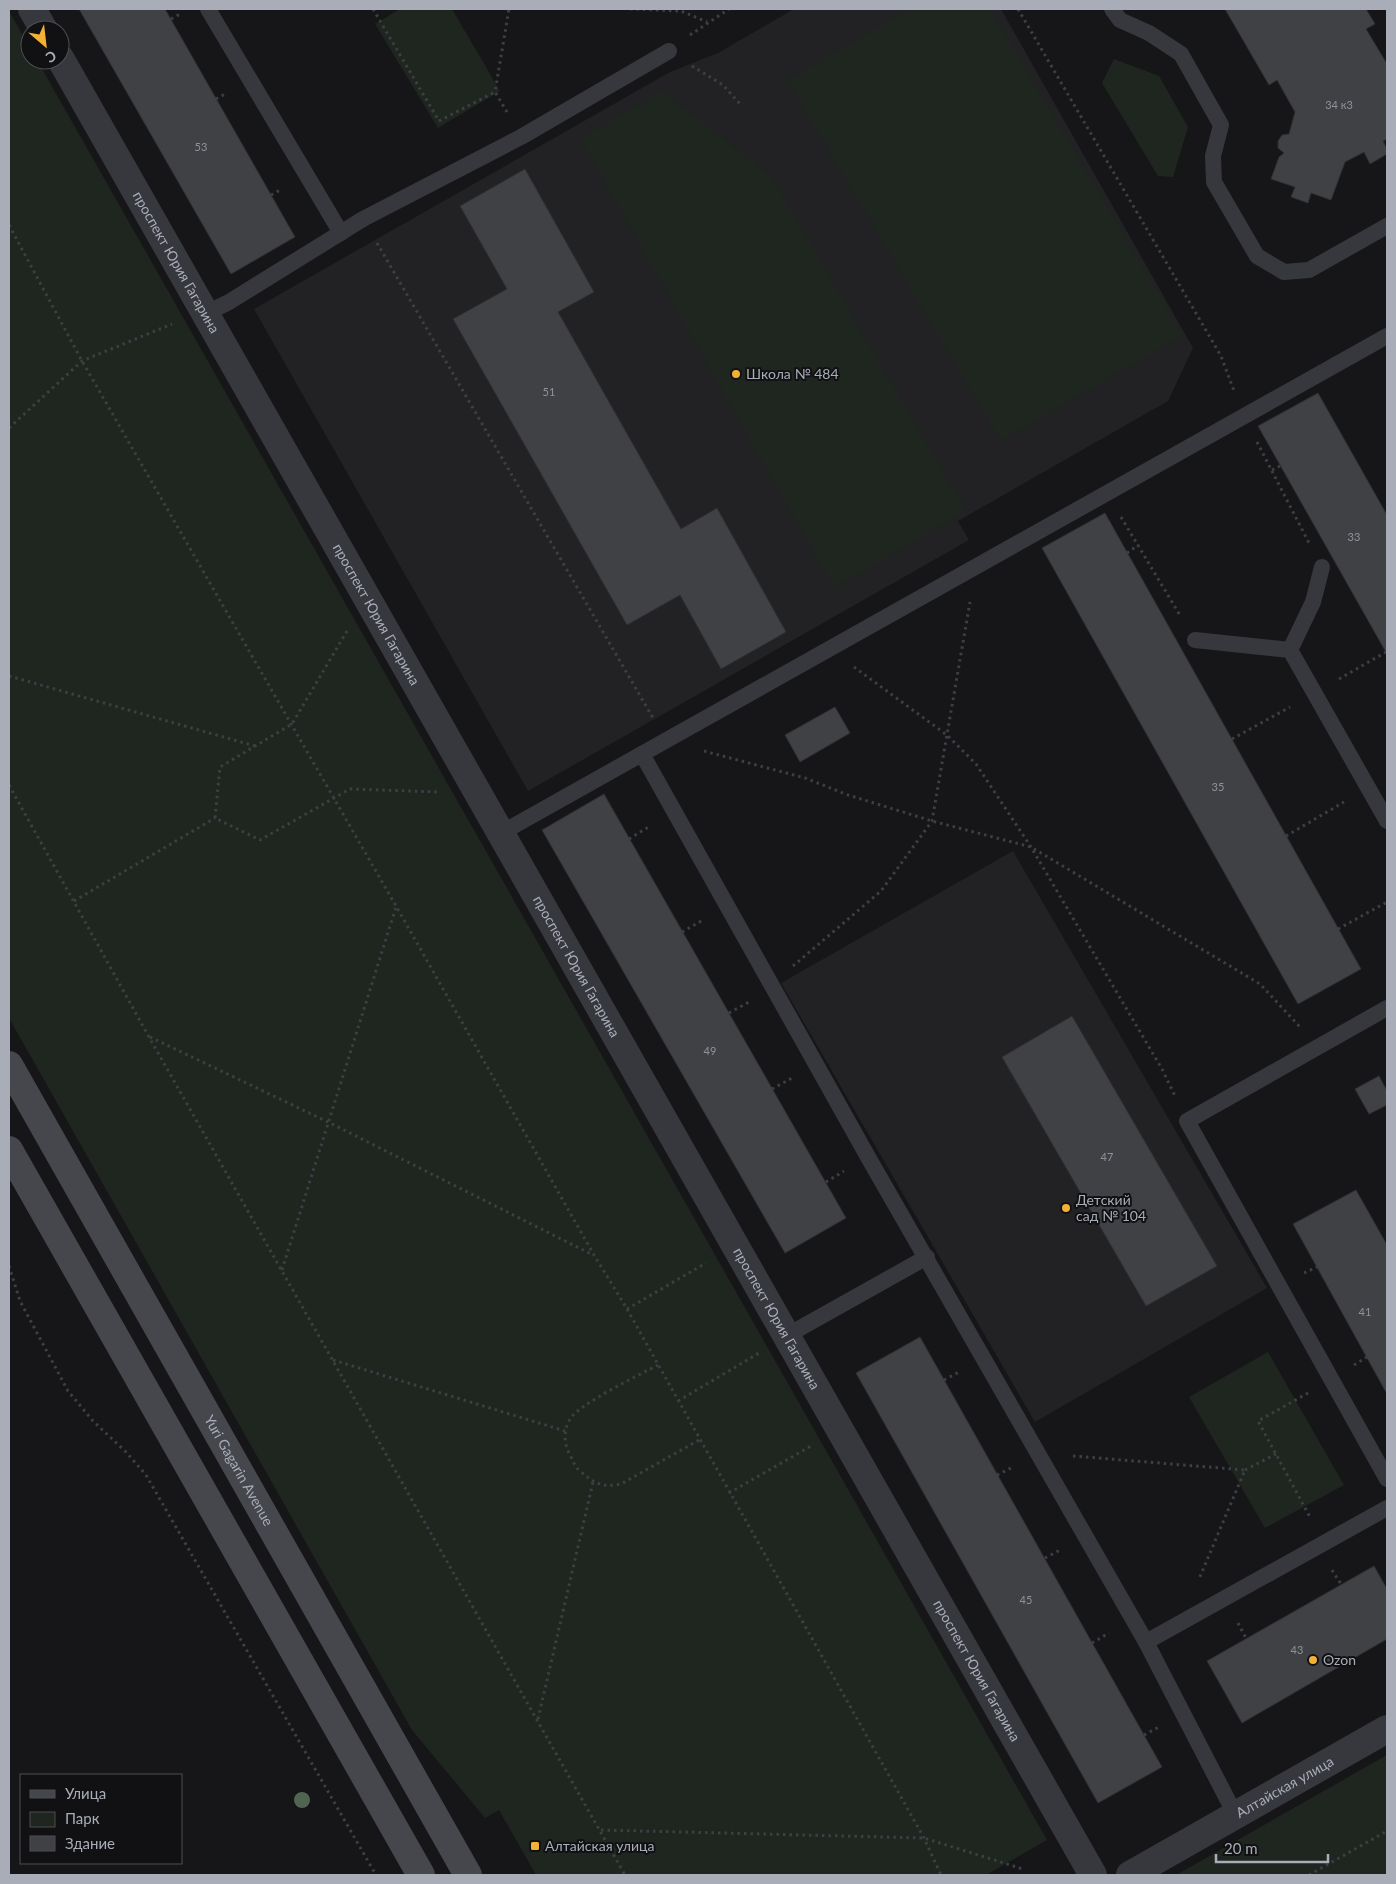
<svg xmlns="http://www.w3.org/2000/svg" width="1396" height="1884" font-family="Lato,sans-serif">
	<rect width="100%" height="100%" fill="#161618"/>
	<g fill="#222225">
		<path d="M794,9H1001L1193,348L1168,401L958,521L969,540L528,791L254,309L670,72L718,53Z"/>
		<path d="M1013,851L1267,1288L1035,1422L781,983Z"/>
	</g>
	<g fill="#1e261f">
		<path d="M400,9H452L500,91L438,128L375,24Z"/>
		<path d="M911,9H990L1183,335L1001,441L787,80Z"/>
		<path d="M9,11L30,48V60H37L1047,1840L986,1875H536L499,1810L485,1818L412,1730L9,1018Z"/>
		<path d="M1114,59L1159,76L1188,127L1173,177L1158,176L1102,83Z"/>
		<path d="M662,91L771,176L966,511L834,588L580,139Z"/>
		<path d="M1268,1352L1344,1485L1265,1528L1189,1397Z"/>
		<path d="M1387,1755V1875H1176Z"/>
	</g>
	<g fill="#404145" stroke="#303034">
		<path d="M79,9H165L295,237L231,274Z"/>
		<path d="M1225,9H1366L1375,24L1366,29L1387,64V139L1383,141L1387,149V154L1370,164L1364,152L1345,162L1331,200L1311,193L1308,203L1291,197L1295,187L1271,179L1279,157L1284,153L1278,148V141L1282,135L1289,134L1295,112L1277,80L1269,85Z"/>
		<path d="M525,169L594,292L558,312L681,529L717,508L786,632L721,669L680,595L627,625L453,319L507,289L460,206Z"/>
		<path d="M1318,393L1387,515V654L1258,426Z"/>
		<path d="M1105,513L1361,969L1298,1004L1042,548Z"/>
		<path d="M835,707L850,733L800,762L785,735Z"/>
		<path d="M604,794L846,1218L785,1253L542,830Z"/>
		<path d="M1072,1016L1217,1266L1146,1306L1002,1057Z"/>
		<path d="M1379,1076L1387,1091V1105L1369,1114L1355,1089Z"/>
		<path d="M1356,1190L1387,1245V1394L1293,1224Z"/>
		<path d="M920,1337L1162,1767L1098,1803L856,1373Z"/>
		<path d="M1374,1566L1387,1589V1639L1242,1723L1207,1661Z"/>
	</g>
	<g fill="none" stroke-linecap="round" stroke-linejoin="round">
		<g stroke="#3d3f44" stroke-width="3" stroke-dasharray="2.5 4" stroke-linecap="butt">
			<path d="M373,9L439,121L495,92"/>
			<path d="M630,9L681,11L707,22"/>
			<path d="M1018,9L1221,356L1234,391"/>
			<path d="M171,19L180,14"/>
			<path d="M690,35L729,9"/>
			<path d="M692,66L723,85L740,104"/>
			<path d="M216,99L225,94"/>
			<path d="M507,112L495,92L509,9"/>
			<path d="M271,195L282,189"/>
			<path d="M9,225L82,361L396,906L594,1255L627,1309L924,1838L941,1875"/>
			<path d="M377,243L653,718"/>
			<path d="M9,428L82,361L172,324"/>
			<path d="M1257,442L1309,543"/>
			<path d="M1272,470L1280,466"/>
			<path d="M1121,517L1181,617"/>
			<path d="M1127,553L1138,545"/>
			<path d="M347,631L292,724L220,767L215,818L260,840L350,789L439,792"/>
			<path d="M854,667L947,735L976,764L1031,847L1162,1069L1175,1096"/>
			<path d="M9,676L255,746"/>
			<path d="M1339,679L1386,652"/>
			<path d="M1232,739L1290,707"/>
			<path d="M704,751L805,778L848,795L932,821L1031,847L1260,984L1300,1027"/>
			<path d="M9,785L149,1037L625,1875"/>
			<path d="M1286,836L1344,802"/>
			<path d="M629,839L650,826"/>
			<path d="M74,901L215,818"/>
			<path d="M1338,929L1387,902"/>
			<path d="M682,932L703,920"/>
			<path d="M793,966L881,891L932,821L970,602"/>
			<path d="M729,1013L749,1002"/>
			<path d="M150,1037L328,1122L593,1255"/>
			<path d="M772,1089L792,1078"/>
			<path d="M826,1182L844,1171"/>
			<path d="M9,1266L20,1301L68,1391L93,1421L126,1452L146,1475L376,1875"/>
			<path d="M282,1270L396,907"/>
			<path d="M1304,1273L1317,1267"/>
			<path d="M627,1309L706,1263"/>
			<path d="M333,1360L565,1431"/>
			<path d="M658,1365C639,1375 579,1404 570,1419C563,1431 564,1444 570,1455C573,1461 575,1467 580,1471C594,1483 602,1488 621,1484L699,1440"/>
			<path d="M1354,1365L1367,1357"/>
			<path d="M944,1380L959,1372"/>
			<path d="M1308,1393L1258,1421L1311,1519"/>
			<path d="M678,1401L759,1353"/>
			<path d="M1073,1456L1245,1470L1199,1579"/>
			<path d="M1245,1470L1276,1454"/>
			<path d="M997,1475L1013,1467"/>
			<path d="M729,1493L811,1446"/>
			<path d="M1045,1558L1062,1549"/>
			<path d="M1332,1570L1341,1584"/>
			<path d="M1238,1623L1246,1638"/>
			<path d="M1092,1643L1109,1633"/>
			<path d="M538,1719L593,1482"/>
			<path d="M1144,1735L1159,1727"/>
			<path d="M601,1830L924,1838L1023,1869"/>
			<path d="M1309,1875L1387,1831"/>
		</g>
		<g stroke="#37383d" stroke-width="16">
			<path d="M208,9L341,233"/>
			<path d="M1112,9L1120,20L1149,33L1181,54L1221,125L1213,156L1214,182L1257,256L1284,272L1309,270L1387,226"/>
			<path d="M205,314L229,302L363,219L521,137L669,51"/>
			<path d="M1195,640L1290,650L1387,821"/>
			<path d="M1290,650L1313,602L1322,567"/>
			<path d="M642,754L868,1157L1146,1642L1236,1816"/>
			<path d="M501,833L1387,336"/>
			<path d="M1387,1008L1187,1121L1387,1479"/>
			<path d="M786,1336L927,1257"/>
			<path d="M1146,1642L1387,1508"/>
		</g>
		<g stroke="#37383d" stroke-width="28">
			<path d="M32,9L44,30"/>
			<path id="s1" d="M60,58L1093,1875"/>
			<path id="s2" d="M1130,1875L1387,1729"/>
		</g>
		<g stroke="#45474d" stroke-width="28">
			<path id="s3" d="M9,1065L468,1875"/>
			<path d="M9,1150L421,1875"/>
		</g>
	</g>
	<circle fill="#506452" cx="302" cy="1800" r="8"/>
	<g fill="#f2b134" stroke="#111113" stroke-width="2">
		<circle cx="736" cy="374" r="5"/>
		<circle cx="1066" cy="1208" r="5"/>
		<circle cx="1313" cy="1660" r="5"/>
		<rect x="530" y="1841" width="10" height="10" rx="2.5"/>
	</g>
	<g text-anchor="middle" stroke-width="4" stroke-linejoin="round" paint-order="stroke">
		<g font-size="11" fill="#8e929b">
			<text x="1339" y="109">34 к3</text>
			<text x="201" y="151">53</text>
			<text x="549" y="396">51</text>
			<text x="1354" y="541">33</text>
			<text x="1218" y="791">35</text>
			<text x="710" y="1055">49</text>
			<text x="1107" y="1161">47</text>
			<text x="1365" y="1316">41</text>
			<text x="1026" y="1604">45</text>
			<text x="1297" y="1654">43</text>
		</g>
		<g font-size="14" fill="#a8adb8" stroke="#111113">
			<text dy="5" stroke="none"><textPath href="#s1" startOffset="235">проспект Юрия Гагарина</textPath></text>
			<text dy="5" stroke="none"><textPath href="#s1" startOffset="640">проспект Юрия Гагарина</textPath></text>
			<text dy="5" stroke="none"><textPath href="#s1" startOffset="1045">проспект Юрия Гагарина</textPath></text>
			<text dy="5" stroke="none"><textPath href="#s1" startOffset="1450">проспект Юрия Гагарина</textPath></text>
			<text dy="5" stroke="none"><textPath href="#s3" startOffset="466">Yuri Gagarin Avenue</textPath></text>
			<text dy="5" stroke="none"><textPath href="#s1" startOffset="1855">проспект Юрия Гагарина</textPath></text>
			<text dy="5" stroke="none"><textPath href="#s2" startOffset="178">Алтайская улица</textPath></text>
		</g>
		<g font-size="14" fill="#a8adb8" stroke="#111113" text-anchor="start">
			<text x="746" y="379">Школа № 484</text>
			<text x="1076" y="1205">Детский<tspan x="1076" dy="16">сад № 104</tspan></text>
			<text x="1323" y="1665">Ozon</text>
			<text x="545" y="1851">Алтайская улица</text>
		</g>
	</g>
	<rect width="1396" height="1884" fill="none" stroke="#a8adb8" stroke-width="20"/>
	<rect x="20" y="1774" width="162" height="90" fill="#111113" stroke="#4d4f55"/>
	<rect x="30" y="1790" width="25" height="8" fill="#45474d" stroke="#4d4f55"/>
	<text x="65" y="1799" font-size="15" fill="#a8adb8">Улица</text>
	<rect x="30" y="1812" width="25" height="15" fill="#1e261f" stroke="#4d4f55"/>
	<text x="65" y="1824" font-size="15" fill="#a8adb8">Парк</text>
	<rect x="30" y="1836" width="25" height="15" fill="#404145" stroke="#4d4f55"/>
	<text x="65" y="1849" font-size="15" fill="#a8adb8">Здание</text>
	<g transform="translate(45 45) rotate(152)"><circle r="24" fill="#111113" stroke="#4d4f55"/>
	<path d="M0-4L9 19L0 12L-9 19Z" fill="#f2b134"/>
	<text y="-8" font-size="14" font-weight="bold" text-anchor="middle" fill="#a8adb8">С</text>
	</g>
	<path d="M1216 1854v8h112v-8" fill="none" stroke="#a8adb8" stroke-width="2.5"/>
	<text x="1224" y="1854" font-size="15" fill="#a8adb8" stroke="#111113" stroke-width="4" paint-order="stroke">20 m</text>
</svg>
